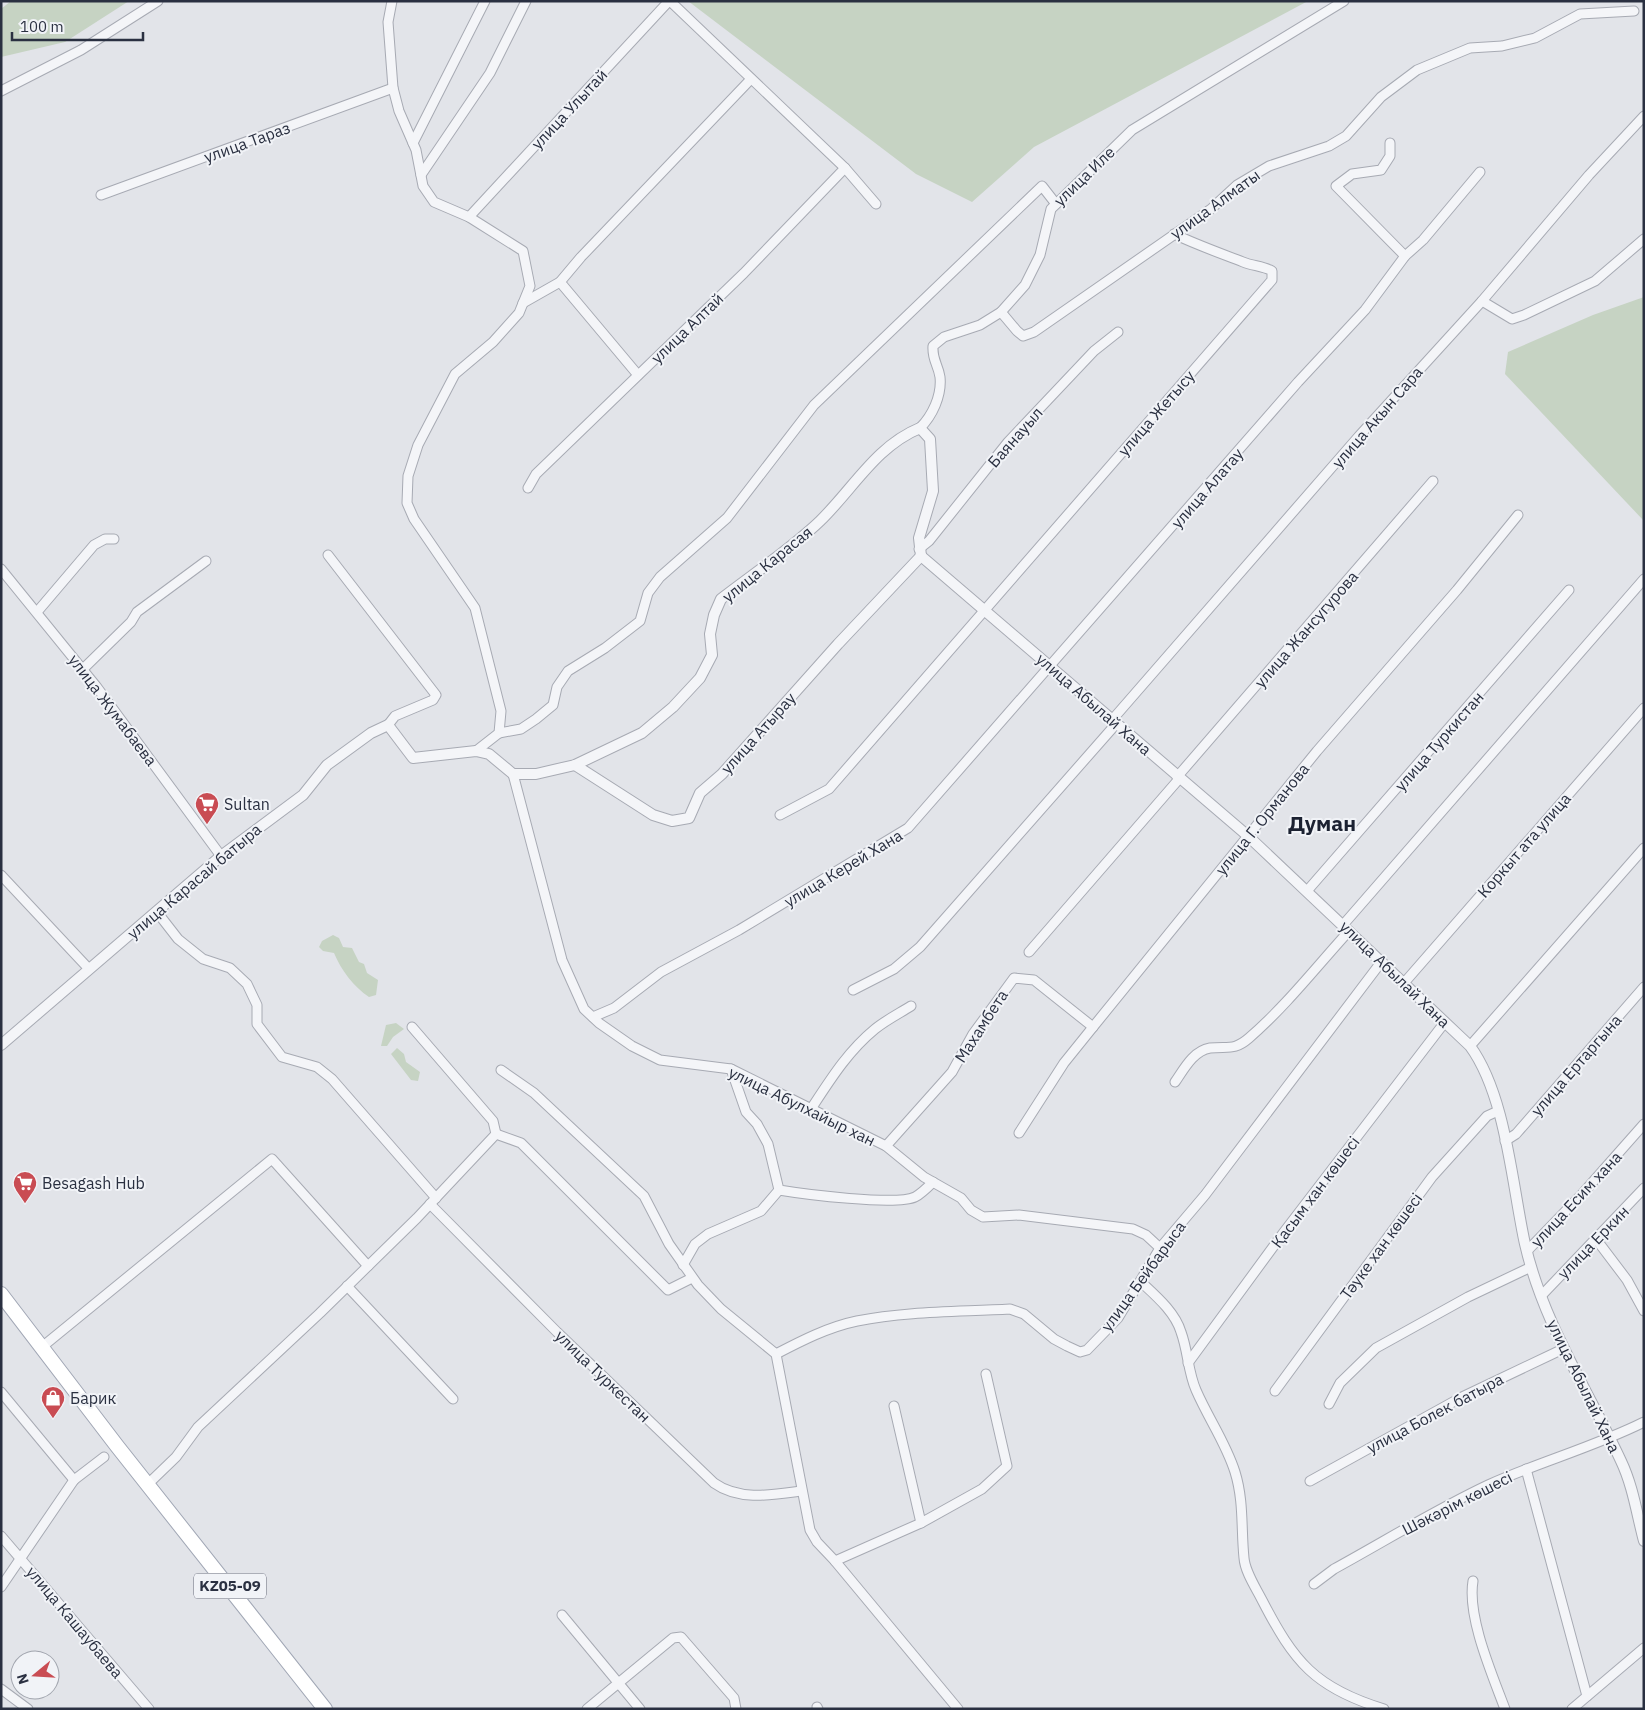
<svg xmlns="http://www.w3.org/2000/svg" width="1645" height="1710" font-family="'IBM Plex Sans',sans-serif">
	<rect width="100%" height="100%" fill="#e2e4e9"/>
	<g fill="#c6d3c3">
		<path d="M11,1H129L65,42L1,57V9Z"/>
		<path d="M688,1H1308L1034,147L972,202L916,174Z"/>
		<path d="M1644,297V521L1505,374L1508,352L1593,315Z"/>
		<path d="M333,935L339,938L343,947L352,948L359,962L364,964L367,973L378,980L376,995L369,997C354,987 341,970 334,953L323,951L319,947L322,941Z"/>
		<path d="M396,1023L404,1029L393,1037L387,1046H381L386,1025Z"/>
		<path d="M397,1048L404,1054L406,1062L420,1072L418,1081L411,1080L391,1054Z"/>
	</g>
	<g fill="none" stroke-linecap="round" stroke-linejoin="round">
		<g stroke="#a7aab3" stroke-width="11">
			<g id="minor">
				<path d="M392,1L388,22L393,88L399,111L416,150L423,186L434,202L469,217L523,251L530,286L519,313L493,342L455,374L418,445L408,476L407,503L414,519L475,608L501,711L499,733L476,751"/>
				<path d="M670,1L845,168L876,204"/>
				<path d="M1,91L81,50L158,1"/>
				<path d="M413,143L485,1"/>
				<path d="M1390,143V156L1381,170L1352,174L1336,186L1405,256"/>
				<path d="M421,175L490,73L526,1"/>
				<path d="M101,195L393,88"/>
				<path d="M469,217L669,1"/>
				<path d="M560,282L638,375"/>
				<path d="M1482,301L1512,319L1524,315L1595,281L1644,239"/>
				<path d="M523,303L560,282L581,257L751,79"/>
				<path d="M1001,312L1017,331L1023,336L1034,332L1211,209L1237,185L1269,166L1329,146L1346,136L1381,97L1417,70L1470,48L1502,46L1535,38L1580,14L1634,11"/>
				<path d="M920,428C932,416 942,396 940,377C938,364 932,360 933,346L944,337L980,325L1001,312L1025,285L1040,255L1051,209L1132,130L1344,1"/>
				<path d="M528,488L536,474L744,273L845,168"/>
				<path d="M919,549L929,541L1008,442L1094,351L1118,332"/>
				<path d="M328,555L436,695L433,700L395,716L388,725"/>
				<path d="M1,569L96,686L221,856"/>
				<path d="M37,612L94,545L105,539H114"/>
				<path d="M83,669L131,622L137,612L206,561"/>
				<path d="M1112,720L1359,436L1482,301L1589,175L1644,116"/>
				<path d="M499,733L521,729L536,719L553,705L557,687L568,671L605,648L640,621L648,593L660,577L727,518L814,405L1042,186L1056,204"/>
				<path d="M513,774L562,960L584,1009L599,1023L632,1046L660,1060L731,1069L886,1146L924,1177L961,1198L971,1210L983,1217L1019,1215L1133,1229L1146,1235L1160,1248"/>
				<path d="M1177,777L1433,481"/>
				<path d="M780,815L829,789L1272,280V271C1263,266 1253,266 1243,262C1220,253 1197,245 1174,234"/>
				<path d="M1,875L89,969"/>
				<path d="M1307,891L1569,590"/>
				<path d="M157,912L178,939L203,959L230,968L247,984L257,1005V1024L282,1057L317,1067L332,1079L436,1198"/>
				<path d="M1343,925L1644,579"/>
				<path d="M1029,952L1179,779"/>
				<path d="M1404,983L1644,708"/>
				<path d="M853,990L894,969L920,947L1116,724"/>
				<path d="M593,1017L614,1008L661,972L739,930L908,828L1298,382L1365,310L1405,256L1423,240L1480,172"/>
				<path d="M412,1027L493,1121L496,1134"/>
				<path d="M1470,1046L1644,848"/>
				<path d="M731,1069L746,1112L757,1124L768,1144L779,1190C803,1194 896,1206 915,1197C921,1194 928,1187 933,1182"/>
				<path d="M501,1070L534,1093L644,1196L669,1244L698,1285L721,1309L776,1354L810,1530L817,1542L835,1561L958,1709"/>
				<path d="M1175,1082C1184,1069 1193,1051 1210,1048C1228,1046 1234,1051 1249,1038C1286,1006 1317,966 1349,931"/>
				<path d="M811,1109C830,1080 848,1051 875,1029C886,1020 900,1013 911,1006"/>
				<path d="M1019,1133L1064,1063L1093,1027L1317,751L1457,590L1518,515"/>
				<path d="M1505,1141L1516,1134L1644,987"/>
				<path d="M886,1146L952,1072L973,1034L1014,978L1034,980L1093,1027"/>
				<path d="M430,1204L557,1332L714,1483C739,1501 772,1495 801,1491"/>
				<path d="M1596,1239L1627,1280L1644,1311"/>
				<path d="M1527,1251L1583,1193L1644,1124"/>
				<path d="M683,1265L695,1244L708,1234L761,1211L779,1190"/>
				<path d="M1141,1282C1156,1296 1175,1312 1181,1332C1188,1351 1188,1372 1196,1390C1208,1418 1226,1443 1235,1472C1244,1501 1241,1529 1244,1558C1245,1572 1256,1588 1262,1600C1294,1662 1315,1688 1384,1709"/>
				<path d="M347,1286L453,1399"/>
				<path d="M1542,1295L1644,1188"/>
				<path d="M42,1347L272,1159L368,1266"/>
				<path d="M776,1354C801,1341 828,1327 857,1321C907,1311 959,1312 1010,1309L1024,1314L1054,1339L1067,1346L1080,1352L1087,1350L1118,1318L1160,1248L1205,1195L1382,961"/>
				<path d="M1188,1363L1284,1232L1445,1022"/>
				<path d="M1275,1391L1432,1177L1487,1116L1498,1111"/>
				<path d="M1,1392L74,1480"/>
				<path d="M1329,1404L1340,1383L1376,1348L1468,1297L1531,1267"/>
				<path d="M894,1406L921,1523"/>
				<path d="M1526,1469L1587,1696"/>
				<path d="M1310,1481L1462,1397L1563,1349"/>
				<path d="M148,1484L176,1457L198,1427L320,1313L417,1218L496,1134L521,1143L668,1290L692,1278"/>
				<path d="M1,1536L149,1709"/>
				<path d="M835,1561L921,1523L982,1489L1007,1466L986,1374"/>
				<path d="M1473,1581C1467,1617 1492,1674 1505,1709"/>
				<path d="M1314,1584L1334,1569C1385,1541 1435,1510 1488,1485C1539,1462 1594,1447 1644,1422"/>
				<path d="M1,1587L74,1480L104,1457"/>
				<path d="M562,1615L640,1709"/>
				<path d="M1,1689L28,1709"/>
				<path d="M817,1707L818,1709"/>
				<path d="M587,1709L673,1638L681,1637L734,1698L736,1709"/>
				<path d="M1572,1709L1644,1648"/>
			</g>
		</g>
		<g stroke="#a7aab3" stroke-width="12">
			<g id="tertiary">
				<path d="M921,556L1248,836L1470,1046C1506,1095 1512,1185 1525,1244C1543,1323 1588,1390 1621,1461C1633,1486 1637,1515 1644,1541"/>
				<path d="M575,765L653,815L672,821L689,818L700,793L722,774L838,644L921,556"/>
				<path d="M1,1045L221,856L303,795L327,765L371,733L388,725L413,758L476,751L489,754L513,774H536L575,765L642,733L673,707L700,678L712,655L710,634L714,615L721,599C752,575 792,548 820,521C853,489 876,446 920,428L930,439L933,491L919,538L921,556"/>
			</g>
		</g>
		<g stroke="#a1a7b5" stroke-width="16">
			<path id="primary" d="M1,1294L117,1446L325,1709"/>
		</g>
		<use href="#minor" stroke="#f4f5f8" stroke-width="9"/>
		<use href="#tertiary" stroke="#f4f5f8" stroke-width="10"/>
		<use href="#primary" stroke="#fff" stroke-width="14"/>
	</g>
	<defs>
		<g id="supermarket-pin" transform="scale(1.25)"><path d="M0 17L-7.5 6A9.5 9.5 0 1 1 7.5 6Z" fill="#c94c53" stroke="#f1f3f7"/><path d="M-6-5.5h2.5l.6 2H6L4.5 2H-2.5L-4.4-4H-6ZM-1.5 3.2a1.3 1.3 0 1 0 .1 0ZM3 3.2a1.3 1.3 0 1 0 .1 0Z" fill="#fff"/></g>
		<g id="shop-pin" transform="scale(1.25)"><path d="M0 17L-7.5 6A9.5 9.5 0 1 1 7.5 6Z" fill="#c94c53" stroke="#f1f3f7"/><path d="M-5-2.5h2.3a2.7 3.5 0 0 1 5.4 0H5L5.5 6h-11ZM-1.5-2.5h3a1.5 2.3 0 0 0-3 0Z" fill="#fff"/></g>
	</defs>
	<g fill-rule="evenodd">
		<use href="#supermarket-pin" x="207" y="804"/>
		<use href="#supermarket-pin" x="25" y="1183"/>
		<use href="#shop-pin" x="53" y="1398"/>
	</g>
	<g text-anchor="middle" stroke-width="4" stroke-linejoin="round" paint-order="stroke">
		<rect fill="#f1f3f7" stroke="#666a78" stroke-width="1" x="194" y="1573.5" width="72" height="25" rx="4"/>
		<g font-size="15" font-weight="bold" fill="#2a3041">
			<text x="230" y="1591">KZ05-09</text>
		</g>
		<g font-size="16" fill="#2a3041" stroke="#f1f3f7">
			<text transform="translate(569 109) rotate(-47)" y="6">улица Улытай</text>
			<text transform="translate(247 142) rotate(-20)" y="6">улица Тараз</text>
			<text transform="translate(1084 176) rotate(-44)" y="6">улица Иле</text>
			<text transform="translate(1215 204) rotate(-36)" y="6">улица Алматы</text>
			<text transform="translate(687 328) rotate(-44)" y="6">улица Алтай</text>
			<text transform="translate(1156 413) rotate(-49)" y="6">улица Жетысу</text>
			<text transform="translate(1377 417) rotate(-49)" y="6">улица Акын Сара</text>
			<text transform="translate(1015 437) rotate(-49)" y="6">Баянауыл</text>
			<text transform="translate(1207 488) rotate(-49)" y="6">улица Алатау</text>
			<text transform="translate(767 564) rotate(-39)" y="6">улица Карасая</text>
			<text transform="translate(1306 629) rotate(-49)" y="6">улица Жансугурова</text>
			<text transform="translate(1094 704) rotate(41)" y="6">улица Абылай Хана</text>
			<text transform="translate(113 710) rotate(53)" y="6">улица Жумабаева</text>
			<text transform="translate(758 733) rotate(-48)" y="6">улица Атырау</text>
			<text transform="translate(1439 741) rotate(-49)" y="6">улица Туркистан</text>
			<text transform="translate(1262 819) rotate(-51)" y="6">улица Г. Орманова</text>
			<text transform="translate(1524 845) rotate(-49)" y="6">Коркыт ата улица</text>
			<text transform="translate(843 868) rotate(-31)" y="6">улица Керей Хана</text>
			<text transform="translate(194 881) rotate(-40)" y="6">улица Карасай батыра</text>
			<text transform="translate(1395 974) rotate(44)" y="6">улица Абылай Хана</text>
			<text transform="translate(981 1026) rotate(-57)" y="6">Махамбета</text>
			<text transform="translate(1576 1065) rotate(-49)" y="6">улица Ертаргына</text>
			<text transform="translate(802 1106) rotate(26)" y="6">улица Абулхайыр хан</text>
			<text transform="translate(1315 1192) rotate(-53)" y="6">Қасым хан көшесі</text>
			<text transform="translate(1576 1199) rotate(-47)" y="6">улица Есим хана</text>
			<text transform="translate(1593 1242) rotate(-46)" y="6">улица Еркин</text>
			<text transform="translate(1381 1246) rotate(-54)" y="6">Тәуке хан көшесі</text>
			<text transform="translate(1143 1276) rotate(-54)" y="6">улица Бейбарыса</text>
			<text transform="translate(603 1376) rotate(44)" y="6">улица Туркестан</text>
			<text transform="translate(1584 1386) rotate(64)" y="6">улица Абылай Хана</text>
			<text transform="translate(1435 1413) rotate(-28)" y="6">улица Болек батыра</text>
			<text transform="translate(1457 1503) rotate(-27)" y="6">Шәкәрім көшесі</text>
			<text transform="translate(75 1622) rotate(50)" y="6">улица Кашаубаева</text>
		</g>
		<g font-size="16" fill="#2a3041" stroke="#f1f3f7" text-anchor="start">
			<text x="224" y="810">Sultan</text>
			<text x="42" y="1189">Besagash Hub</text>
			<text x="70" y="1404">Барик</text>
		</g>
		<g font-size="21" font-weight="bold" fill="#1c2232" stroke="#f1f3f7">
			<text x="1322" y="831">Думан</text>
		</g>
	</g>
	<rect width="1645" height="1710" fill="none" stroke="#2a3041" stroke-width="5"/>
	<g transform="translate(35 1675) rotate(252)"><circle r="24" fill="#f1f3f7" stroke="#a1a5ae"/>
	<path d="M0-4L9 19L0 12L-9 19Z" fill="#c94c53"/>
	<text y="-8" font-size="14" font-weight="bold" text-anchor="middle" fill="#2a3041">N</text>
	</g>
	<path d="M12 32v8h131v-8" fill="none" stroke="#2a3041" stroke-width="2.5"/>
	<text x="20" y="32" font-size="15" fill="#2a3041" stroke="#f1f3f7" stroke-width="4" paint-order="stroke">100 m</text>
</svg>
